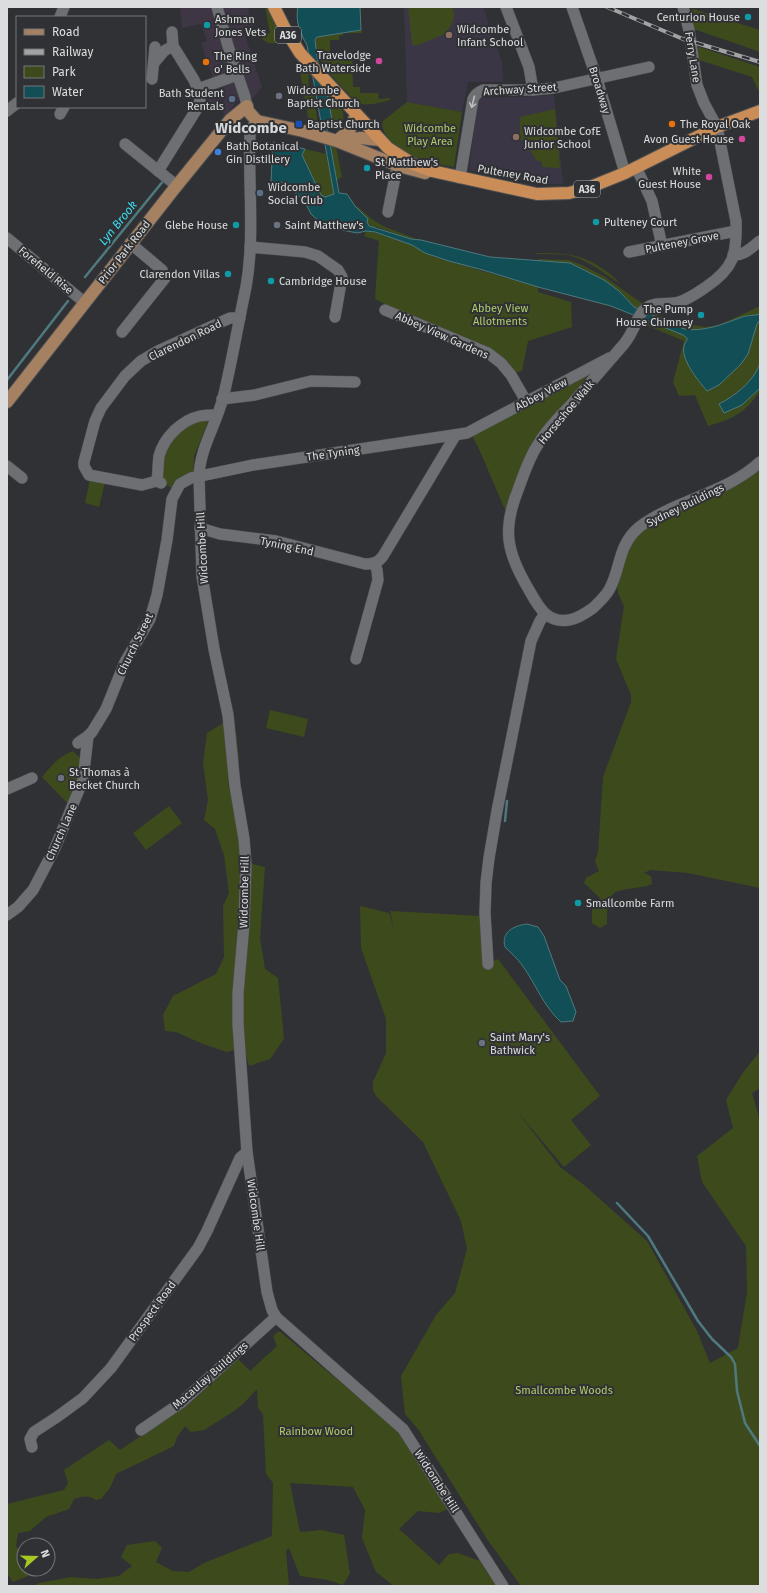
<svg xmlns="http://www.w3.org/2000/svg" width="767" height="1593" font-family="'Fira Sans',sans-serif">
	<rect width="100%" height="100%" fill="#303134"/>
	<path fill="#3e3545" d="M180,7H248L252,27L243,29L262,87L254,97L239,99L226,115L218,109L225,99L209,104L203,89L215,84L201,43L207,41L201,24L182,28Z"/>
	<g fill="#3b3646">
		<path d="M404,7H483L502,62L503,82H468L462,112L407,102Z"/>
		<path d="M554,95L563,184H542L469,170L478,100L480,98L520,97Z"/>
	</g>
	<g fill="#3d4b1c">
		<path d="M265,7H270L276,25L282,36L281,41C273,45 265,44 260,36L270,33Z"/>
		<path d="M408,7L452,8C458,15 450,26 447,33L416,46L412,44Z"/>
		<path d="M693,9L760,30V52L694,29L689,14Z"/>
		<path d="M362,30V33H343V35L339,36V40H330V57H344V52H352L353,87H360V93H378L379,99L390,98V100C378,103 365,108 355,101C342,86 309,58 317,37Z"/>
		<path d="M693,45L760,67V94L752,77L696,59Z"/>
		<path d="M298,60L309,73L308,90L313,89L318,126L309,123Z"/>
		<path d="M327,93C339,106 347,108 342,127L337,130L327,127L332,120Z"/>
		<path d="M407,102L462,112L454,167C442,165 429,163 417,158C404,153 378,136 383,121Z"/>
		<path d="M555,109L560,168L542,167V162L536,160L525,141L520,140V117Z"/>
		<path d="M331,146L336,147L342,177L337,180Z"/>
		<path d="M305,149L326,154L334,194L325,197L321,195L302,155Z"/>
		<path d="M355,206L358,207L373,220L383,226L419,240L411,239L377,227H372L367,222L368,219Z"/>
		<path d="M366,231L376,233L412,245L434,257L538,287V292L571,302L572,327L528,341L522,371L514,373L508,365L375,299L379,241L364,236Z"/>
		<path d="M536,253C565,253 580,253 605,270C610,274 616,278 619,283C603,273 587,259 568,255C558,254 547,254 536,254Z"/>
		<path d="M538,259L569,260L582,265L605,277L643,304L638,309L634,307L619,291L584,269L570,263L538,260Z"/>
		<path d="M760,306V314C754,316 747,315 742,317C723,324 705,332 684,329L646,313L653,309L659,316L680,323L706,327L719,325Z"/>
		<path d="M643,318L686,336L687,340L684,347L693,373L707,391L748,354L757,324L760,320V364C751,385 737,393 719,405L724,413L752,396L760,388C760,393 757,395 754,399C741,416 728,420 708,426L695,395L679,396L673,382L684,341L646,325L641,322Z"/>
		<path d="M588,375L529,448L507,512H506L479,449L472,436Z"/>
		<path d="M209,419L194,456L193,475L172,488L162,483L163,455L173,437L189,424Z"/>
		<path d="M760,470V888L688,873L650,870L644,873L651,876L652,884L647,886C614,892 607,886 607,924L600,928L592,923V910L597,906L600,898L584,883L586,878L599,871L595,861L598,852L603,777L631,702V695L616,659L624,606L618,593L617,584L629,546L637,534L651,523L742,483Z"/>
		<path d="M90,479L105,482L99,507L85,503Z"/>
		<path d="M270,710L308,719L304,737L266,728Z"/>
		<path d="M223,723L236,731L239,760L228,783L245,862L265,867L260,938L265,969L278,978L284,1039L270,1059L249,1066L244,1047L227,1052L203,1044L176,1032L165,1031L163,1015L173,996L216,974L224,957L223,906L229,893L224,855L215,829L204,820L208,800L203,763L207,733Z"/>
		<path d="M73,751L84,762L70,806L42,777C51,766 59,756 73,751Z"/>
		<path d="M169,806L182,823L146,850L133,833Z"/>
		<path d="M360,906L389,913L394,929L390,911L481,916L488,964L498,959L600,1096L571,1120L591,1145L564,1167L516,1110L560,1167L584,1185L647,1241L697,1331L710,1363L738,1348L747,1292L746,1246L702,1182L697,1156L733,1128L726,1100L742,1074L760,1051V1088L752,1093L760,1121V1586H521L487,1539L418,1429L405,1414L401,1376L436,1315L455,1293L467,1249L461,1221L423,1142L376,1096L373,1090V1082L386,1053V1019L361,948Z"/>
		<path d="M279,1331L403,1434L452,1507L439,1513L418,1511L399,1529L439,1565L449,1554L458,1553L480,1561L487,1573L498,1586H394L376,1572L362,1538L365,1510L353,1487L290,1483L300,1532L321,1530L344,1535L350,1573L343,1585L328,1580L300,1576L289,1548L286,1551L289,1586H33L39,1583L71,1577L96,1579L119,1576L132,1566L121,1557L127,1545L155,1541L162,1548L156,1562L173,1571L189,1572L204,1563L272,1536L273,1483L266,1474L263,1414L258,1408L257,1389L243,1404L234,1411L204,1430L191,1432L185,1426L177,1437L174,1446L116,1474L110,1488L101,1499L96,1500C89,1495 82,1496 74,1499L69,1509L46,1517L30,1531L18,1533L16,1546L24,1555V1569H31L28,1576L13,1582L7,1574V1504L64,1490L68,1483L64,1470L109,1440L120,1450L188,1405L238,1359L250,1371L277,1346L273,1336Z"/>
	</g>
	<g fill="#114e56" stroke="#4e797f">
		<path d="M298,7H360L361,30L317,37L315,40L321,86L327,93L332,120L327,127L339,193L347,194L355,206L368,219L367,222L369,226L411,239L421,240L490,257L570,263L604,280L619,291L634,307L684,329C705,332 723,324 742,317C747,315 754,316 760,314V320L757,324L748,354L741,364L719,385L707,391C698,380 675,354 687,340V338L683,335L611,306L538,287L483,270L449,261L425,253L412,245L375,232L366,231L357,233L337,229L321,223L311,214L304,200L283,183L271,181L273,142L305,149L302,155L321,195L325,197L334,194L307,45C300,33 295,21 298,7Z"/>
		<path d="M760,364V388L742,405L724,413L719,404C736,395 752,383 760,364Z"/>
		<path d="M527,924L538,927L544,936L560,980L566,986L576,1012L573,1021L561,1022C543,1006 536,984 522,965C518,959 511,953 505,947C501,932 513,926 527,924Z"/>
	</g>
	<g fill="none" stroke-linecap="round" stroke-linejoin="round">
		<g stroke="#4e797f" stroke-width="2.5">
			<path d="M85,277L164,180"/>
			<path d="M7,380L68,301"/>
			<path d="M505,821L507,801"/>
			<path d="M617,1203L648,1236L698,1321L712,1339L731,1357L735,1364L737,1391L745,1423L760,1446"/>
		</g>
		<g stroke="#4f5053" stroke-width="12">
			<g id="minor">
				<path d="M217,7L228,46L245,97L247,106"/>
				<path d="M506,7L529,67L533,90"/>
				<path d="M572,7L597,79L625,173"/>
				<path d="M683,7L689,30L697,85L704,103L717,127L736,221C737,255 734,268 706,287C697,293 689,299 679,302C669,305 655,301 646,308C638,314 637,323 632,331C630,336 627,340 624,344C606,365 588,385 570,406C559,417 547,429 539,443C529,457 524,474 518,490C512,505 507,523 509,540C511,558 520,575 529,590C538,606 547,624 569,620C577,619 586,613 593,608C599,602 605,597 609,590C620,571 618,549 634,532C642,523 654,517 664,512C696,496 733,487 760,462"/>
				<path d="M60,17L64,7"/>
				<path d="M154,63L164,51L173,46"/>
				<path d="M152,79L155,47"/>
				<path d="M198,89L237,75"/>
				<path d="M7,111L17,103"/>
				<path d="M60,114L64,107"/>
				<path d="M257,121L253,126L250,133C248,185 255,236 246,287C238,324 232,362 223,398C216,425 200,448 199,476L202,576L214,649L228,715L235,786L244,839L246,865L244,924L238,993V1024L247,1152L267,1292L272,1310L276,1317L403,1429L503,1586"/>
				<path d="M125,144L177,186"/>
				<path d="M636,167L652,201L662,246"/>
				<path d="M158,171L198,107L200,100L198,89L194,80L173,46L172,32"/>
				<path d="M460,178L473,99C475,94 478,92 483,90H533L554,88L649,67"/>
				<path d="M388,212L396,172L403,159"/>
				<path d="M7,238L84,302"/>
				<path d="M250,247L305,252L318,256L338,270L342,277L335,317"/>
				<path d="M629,252L736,231"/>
				<path d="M733,255C744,256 752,247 760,241"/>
				<path d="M385,310L488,353L501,363L511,375L526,401"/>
				<path d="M122,332L165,278L162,270L130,243"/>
				<path d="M222,399L255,395L311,381L355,382"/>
				<path d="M7,466L22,478"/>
				<path d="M157,481L142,485L89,475L84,466V462L95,421L101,408L125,376L141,361L158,351L230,318H240"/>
				<path d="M161,483L157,481C158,473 158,464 159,456C164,437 182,420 200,416C205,415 211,415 216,415"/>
				<path d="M200,528L220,534L276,541L365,564C373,564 378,563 383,556L455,436"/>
				<path d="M356,659L378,580L377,570L374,563"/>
				<path d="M78,743L88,736L92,732L106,709L125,662L150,619L157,595L167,540L172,499L180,484L191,478L253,465L467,433L609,358"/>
				<path d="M7,789L32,778"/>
				<path d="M7,915L18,907L33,890L55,848L83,780L88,736"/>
				<path d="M488,964L485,913L486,883L489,858L497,811L531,641L540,621L545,614"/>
				<path d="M141,1430L182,1402L276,1317"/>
				<path d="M32,1447L30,1439L34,1432L57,1417L83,1398L111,1368L198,1248L207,1231L240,1158L247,1152"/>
			</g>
		</g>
		<g stroke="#4f5053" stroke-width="14">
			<g id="major">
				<path d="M338,140L349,131L356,115"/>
				<path d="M338,141L361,138L379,140"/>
				<path d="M7,402L174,189L230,120L247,106L248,111L257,121L303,131L337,141L399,166L425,173"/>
			</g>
		</g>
		<g stroke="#4f5053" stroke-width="14">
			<path id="highway" d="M274,7L285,29L300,53L388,148L413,164L432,171L537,194L569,193L588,188L625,173L717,127L760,111"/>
		</g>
		<use href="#minor" stroke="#6d6f72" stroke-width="11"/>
		<use href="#major" stroke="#a58162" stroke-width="12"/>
		<use href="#highway" stroke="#ca8d57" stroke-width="12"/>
		<g stroke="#a2a3a5" stroke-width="4">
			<path id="rail" d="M607,7L683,39L760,62"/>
		</g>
		<use href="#rail" stroke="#303134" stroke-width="2.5" stroke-dasharray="8" stroke-linecap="butt"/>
	</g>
	<defs><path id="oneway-shaft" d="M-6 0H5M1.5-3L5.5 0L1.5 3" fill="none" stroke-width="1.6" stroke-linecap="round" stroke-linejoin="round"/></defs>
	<use stroke="#bbbcbe" href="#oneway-shaft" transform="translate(473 102) rotate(104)"/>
	<g fill="#0f9aa8" stroke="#303134" stroke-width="1.5">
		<circle cx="748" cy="17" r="4"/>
		<circle cx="207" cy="25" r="4"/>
		<circle cx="367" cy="168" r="4"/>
		<circle cx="596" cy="222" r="4"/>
		<circle cx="236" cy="225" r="4"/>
		<circle cx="228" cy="274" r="4"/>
		<circle cx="271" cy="281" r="4"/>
		<circle cx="701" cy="315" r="4"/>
		<circle cx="578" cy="903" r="4"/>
	</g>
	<g fill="#8d6e63" stroke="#303134" stroke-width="1.5">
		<circle cx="449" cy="35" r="4"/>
		<circle cx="516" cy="137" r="4"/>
	</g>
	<g fill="#d1479c" stroke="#303134" stroke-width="1.5">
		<circle cx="379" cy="61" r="4"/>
		<circle cx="742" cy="139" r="4"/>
		<circle cx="709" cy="177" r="4"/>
	</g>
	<g fill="#e8710a" stroke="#303134" stroke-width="1.5">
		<circle cx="206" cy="62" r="4"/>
		<circle cx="672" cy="124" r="4"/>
	</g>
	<g fill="#6b7280" stroke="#303134" stroke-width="1.5">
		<circle cx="279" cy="96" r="4"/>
		<circle cx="277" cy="225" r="4"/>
		<circle cx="61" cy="778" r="4"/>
		<circle cx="482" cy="1043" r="4"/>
	</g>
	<g fill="#5c6f8a" stroke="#303134" stroke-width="1.5">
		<circle cx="232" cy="99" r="4"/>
		<circle cx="260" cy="193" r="4"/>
	</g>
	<rect fill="#1a4fb4" stroke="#303134" stroke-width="1.5" x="295" y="120" width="8" height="8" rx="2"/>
	<circle fill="#3f7fe0" stroke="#303134" stroke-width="1.5" cx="218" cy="152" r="4"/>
	<g text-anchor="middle" stroke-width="4" stroke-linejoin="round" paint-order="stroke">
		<g fill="#303134" stroke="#a8a9ac" stroke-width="1">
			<rect x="275" y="27" width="26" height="16" rx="3"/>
			<rect x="574" y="181" width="26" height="16" rx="3"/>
		</g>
		<g font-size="10" font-weight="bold" fill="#dcdddf">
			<text x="288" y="39">A36</text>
			<text x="587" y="193">A36</text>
		</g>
		<g font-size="11" fill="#dcdddf" stroke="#303134" text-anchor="start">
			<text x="740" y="21" text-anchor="end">Centurion House</text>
			<text x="215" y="23">Ashman<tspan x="215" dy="13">Jones Vets</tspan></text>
			<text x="457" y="33">Widcombe<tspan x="457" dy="13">Infant School</tspan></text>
			<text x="371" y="59" text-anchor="end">Travelodge<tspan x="371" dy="13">Bath Waterside</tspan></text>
			<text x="214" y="60">The Ring<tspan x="214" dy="13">o' Bells</tspan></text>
			<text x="287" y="94">Widcombe<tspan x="287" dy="13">Baptist Church</tspan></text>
			<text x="224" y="97" text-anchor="end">Bath Student<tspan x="224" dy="13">Rentals</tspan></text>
			<text x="307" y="128">Baptist Church</text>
			<text x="680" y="128">The Royal Oak</text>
			<text x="524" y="135">Widcombe CofE<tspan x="524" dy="13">Junior School</tspan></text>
			<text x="734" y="143" text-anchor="end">Avon Guest House</text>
			<text x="226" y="150">Bath Botanical<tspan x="226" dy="13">Gin Distillery</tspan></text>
			<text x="375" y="166">St Matthew's<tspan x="375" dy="13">Place</tspan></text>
			<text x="701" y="175" text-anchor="end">White<tspan x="701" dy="13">Guest House</tspan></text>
			<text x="268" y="191">Widcombe<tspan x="268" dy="13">Social Club</tspan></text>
			<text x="604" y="226">Pulteney Court</text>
			<text x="228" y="229" text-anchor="end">Glebe House</text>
			<text x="285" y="229">Saint Matthew's</text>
			<text x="220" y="278" text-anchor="end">Clarendon Villas</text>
			<text x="279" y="285">Cambridge House</text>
			<text x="693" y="313" text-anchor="end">The Pump<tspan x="693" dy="13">House Chimney</tspan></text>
			<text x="69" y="776">St Thomas à<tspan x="69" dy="13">Becket Church</tspan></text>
			<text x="586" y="907">Smallcombe Farm</text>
			<text x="490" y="1041">Saint Mary's<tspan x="490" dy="13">Bathwick</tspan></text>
		</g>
		<g font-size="11" fill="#dcdddf" stroke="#303134">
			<text transform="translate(693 57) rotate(81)" y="4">Ferry Lane</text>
			<text transform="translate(520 89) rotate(-4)" y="4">Archway Street</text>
			<text transform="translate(600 90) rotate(73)" y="4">Broadway</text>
			<text transform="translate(513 174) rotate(10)" y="4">Pulteney Road</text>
			<text transform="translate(682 242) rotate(-11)" y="4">Pulteney Grove</text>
			<text transform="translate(124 252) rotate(-52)" y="4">Prior Park Road</text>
			<text transform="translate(46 270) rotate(40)" y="4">Forefield Rise</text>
			<text transform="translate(442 335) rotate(24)" y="4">Abbey View Gardens</text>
			<text transform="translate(185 340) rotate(-26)" y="4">Clarendon Road</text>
			<text transform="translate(541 394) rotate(-28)" y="4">Abbey View</text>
			<text transform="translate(566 412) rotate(-50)" y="4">Horseshoe Walk</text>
			<text transform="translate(333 453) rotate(-8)" y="4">The Tyning</text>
			<text transform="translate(685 505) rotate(-26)" y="4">Sydney Buildings</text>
			<text transform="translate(287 546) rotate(12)" y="4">Tyning End</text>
			<text transform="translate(202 548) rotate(-93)" y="4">Widcombe Hill</text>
			<text transform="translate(135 644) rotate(-64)" y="4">Church Street</text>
			<text transform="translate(61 832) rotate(-66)" y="4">Church Lane</text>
			<text transform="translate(244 892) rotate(-89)" y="4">Widcombe Hill</text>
			<text transform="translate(256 1215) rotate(82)" y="4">Widcombe Hill</text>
			<text transform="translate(152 1311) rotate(-54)" y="4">Prospect Road</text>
			<text transform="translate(210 1375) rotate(-41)" y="4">Macaulay Buildings</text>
			<text transform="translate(437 1481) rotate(57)" y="4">Widcombe Hill</text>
		</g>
		<g font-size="11" fill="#afcd6a" stroke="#303134">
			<text x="430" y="132">Widcombe<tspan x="430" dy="13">Play Area</tspan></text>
			<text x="500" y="312">Abbey View<tspan x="500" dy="13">Allotments</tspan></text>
			<text x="564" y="1394">Smallcombe Woods</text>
			<text x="316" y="1435">Rainbow Wood</text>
		</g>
		<g font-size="12" font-style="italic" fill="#3bddf1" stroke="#303134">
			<text transform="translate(118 223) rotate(-51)" y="4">Lyn Brook</text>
		</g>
		<g font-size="15" font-weight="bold" fill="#d5d8db" stroke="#303134">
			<text x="251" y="133">Widcombe</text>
		</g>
	</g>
	<rect width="767" height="1593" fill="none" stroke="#dcdddf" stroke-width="16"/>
	<rect x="16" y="16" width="130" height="92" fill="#303134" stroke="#757678"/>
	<rect x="24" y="29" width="20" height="6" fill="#a58162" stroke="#757678"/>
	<text x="52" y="36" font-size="12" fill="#dcdddf">Road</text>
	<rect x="24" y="49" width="20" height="6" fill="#a2a3a5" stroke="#757678"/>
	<text x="52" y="56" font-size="12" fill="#dcdddf">Railway</text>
	<rect x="24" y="66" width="20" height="12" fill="#3d4b1c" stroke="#757678"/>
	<text x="52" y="76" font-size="12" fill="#dcdddf">Park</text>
	<rect x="24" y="86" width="20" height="12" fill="#114e56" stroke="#757678"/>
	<text x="52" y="96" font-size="12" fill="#dcdddf">Water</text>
	<g transform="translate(36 1557) rotate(70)"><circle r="19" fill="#303134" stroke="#757678"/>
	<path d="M0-3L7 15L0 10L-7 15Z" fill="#a5c823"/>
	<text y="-6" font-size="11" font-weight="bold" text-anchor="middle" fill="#dcdddf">N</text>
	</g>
</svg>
